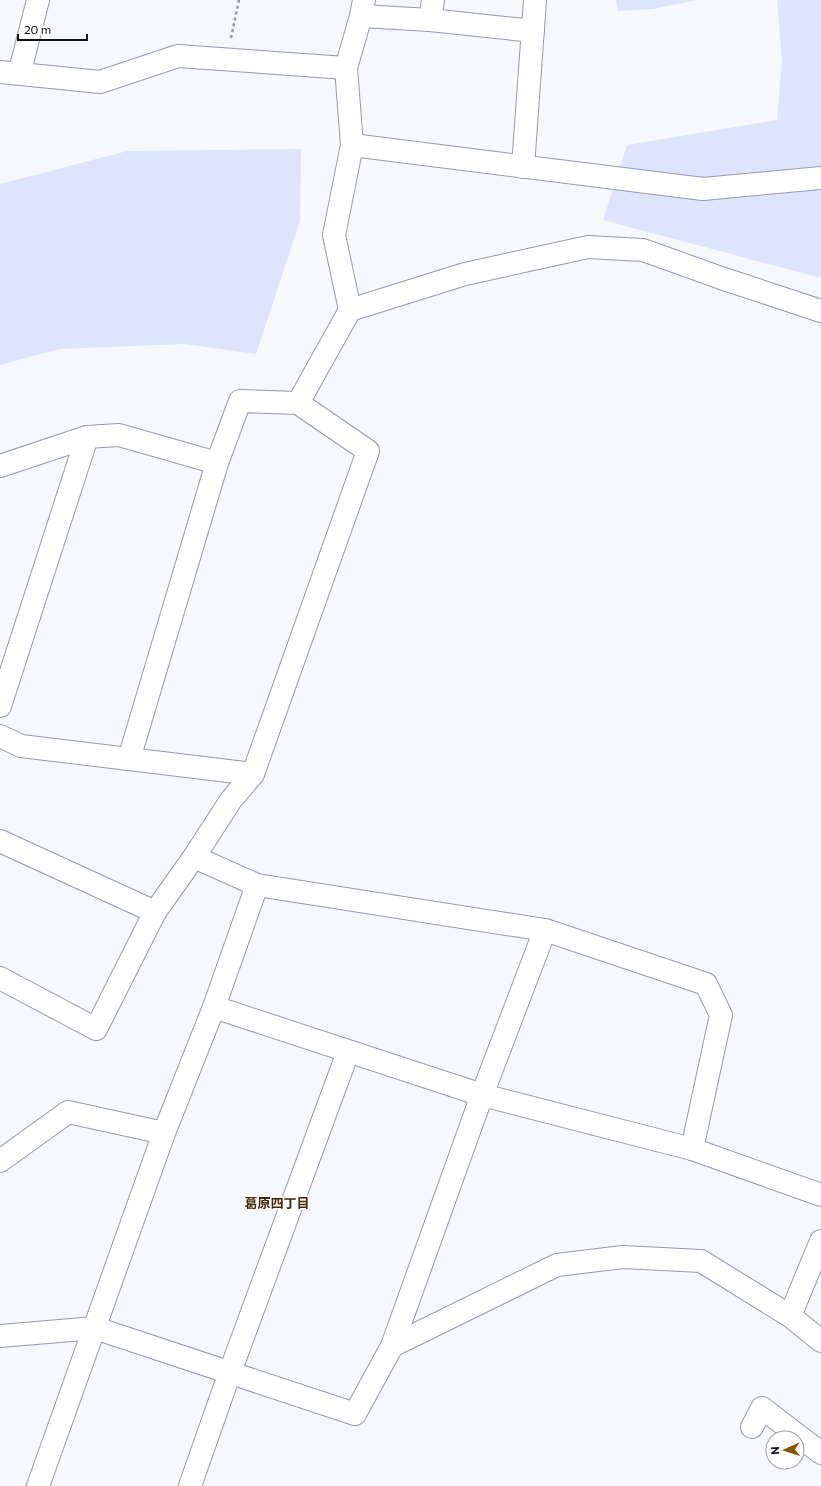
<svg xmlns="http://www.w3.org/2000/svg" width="821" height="1486" font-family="Commissioner,'Noto Sans JP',sans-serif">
	<rect width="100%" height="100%" fill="#f7f8fd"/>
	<g fill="#dfe4fd">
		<path d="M616,0H697L653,9L618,11Z"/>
		<path d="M777,0H821V278L603,220L627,145L777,120L782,62Z"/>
		<path d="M301,149L300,221L256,354L185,344L60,349L0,365V184L127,151Z"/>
	</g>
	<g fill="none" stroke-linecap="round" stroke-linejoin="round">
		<g stroke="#9499b0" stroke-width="24">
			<g id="minor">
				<path d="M361,16L430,20L433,0"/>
				<path d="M430,20L533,31"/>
				<path d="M0,72L100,82L178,56L346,68"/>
				<path d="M22,73V63L38,0"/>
				<path d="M352,145L703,189L821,178"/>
				<path d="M523,167L535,0"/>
				<path d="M350,310L334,235L352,145L346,68L361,16L364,0"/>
				<path d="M0,466L87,437L119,435L217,463L240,401L298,403L368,451L253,774L231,800L194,857L155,912L96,1029L0,978"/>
				<path d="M0,706L87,437"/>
				<path d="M0,736L21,746L253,774"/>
				<path d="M129,759L217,463"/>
				<path d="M0,841L155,912"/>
				<path d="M194,857L257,885L545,930L706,984L721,1015L692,1149"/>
				<path d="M0,1161L68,1112L164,1133"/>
				<path d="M790,1316L821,1241"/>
				<path d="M0,1336L95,1328L355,1414L392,1346L482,1095L545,930"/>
				<path d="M392,1346L557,1265L623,1257L701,1261L790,1316L821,1341"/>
				<path d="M752,1427L762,1408L821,1453"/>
				<path d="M38,1486L164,1133L214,1007L257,885"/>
				<path d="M190,1486L230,1372L348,1052"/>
			</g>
		</g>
		<g stroke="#9499b0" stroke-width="24">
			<g id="tertiary">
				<path d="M298,403L350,310L465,274L588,247L643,250L721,278L821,311"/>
				<path d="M214,1007L482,1095L692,1149L821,1195"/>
			</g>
		</g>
		<path stroke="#96989e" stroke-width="2.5" stroke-dasharray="3 3" stroke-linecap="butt" d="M231,38L239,0"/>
		<use href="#minor" stroke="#fff" stroke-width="22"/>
		<use href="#tertiary" stroke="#fff" stroke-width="22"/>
	</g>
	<g text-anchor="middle" stroke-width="3" stroke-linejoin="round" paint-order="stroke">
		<g font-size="13" font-weight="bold" fill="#422707" stroke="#fff">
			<text x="277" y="1208">葛原四丁目</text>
		</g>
	</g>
	<g transform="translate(785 1450) rotate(267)"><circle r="19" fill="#ffffff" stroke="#9e9fa2"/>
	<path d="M0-3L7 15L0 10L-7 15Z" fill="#8a5305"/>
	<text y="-6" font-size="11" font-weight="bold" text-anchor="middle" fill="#0c0e16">N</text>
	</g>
	<path d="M18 34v6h69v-6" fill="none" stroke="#0c0e16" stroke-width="2"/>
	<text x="24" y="34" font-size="12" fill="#0c0e16" stroke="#ffffff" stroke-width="3" paint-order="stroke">20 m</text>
</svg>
